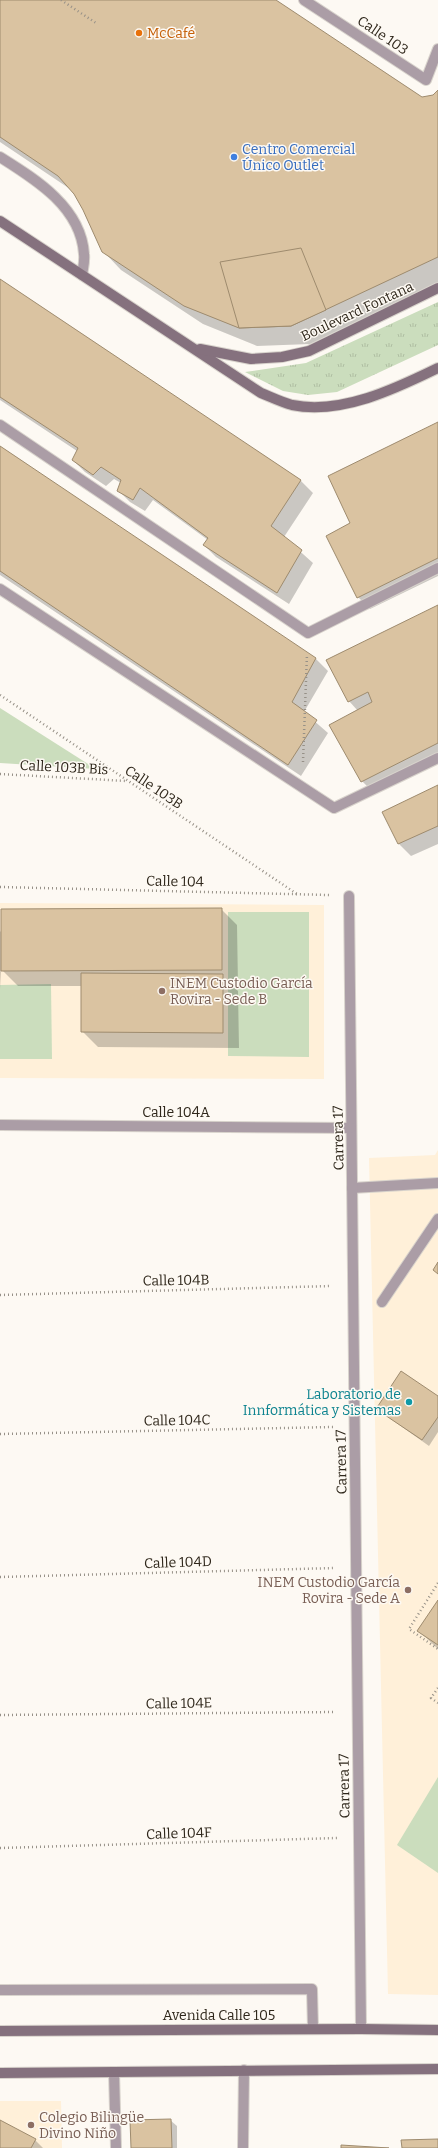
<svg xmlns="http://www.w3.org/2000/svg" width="438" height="2148" font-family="Bitter,serif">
	<defs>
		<pattern id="grass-tufts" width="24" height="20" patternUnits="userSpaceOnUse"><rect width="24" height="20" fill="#cbddbd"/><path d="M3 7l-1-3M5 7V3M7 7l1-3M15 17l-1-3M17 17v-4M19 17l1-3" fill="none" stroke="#afbea2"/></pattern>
	</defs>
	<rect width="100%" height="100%" fill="#fdf9f3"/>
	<g fill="#fff0d9">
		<path d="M0,903L324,905V1079L0,1078Z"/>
		<path d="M438,1150V1995L388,1994L369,1158L435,1155Z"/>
		<path d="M0,2101H61L62,2148H0Z"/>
	</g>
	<path fill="url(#grass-tufts)" d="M438,302V345L337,392L308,395L283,391L245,372L306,363Z"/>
	<g fill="#cbddbd">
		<path d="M0,708L96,769L0,763Z"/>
		<path d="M228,912H309V1057L228,1056Z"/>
		<path d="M51,984L52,1059H0V985Z"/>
		<path d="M438,1777V1873L397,1845Z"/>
	</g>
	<g fill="#0003">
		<path d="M0,0H274L422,98L433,96L438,91V283L310,344L257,346L203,324L121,270L103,251L84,209L73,191L0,142Z"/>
		<path d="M0,280L301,481L313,493L284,537L313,563L289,604L216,557L204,545L208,540L153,500L145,511L130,502L118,490L121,483L114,479L106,486L85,472L73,460L77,451L0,400Z"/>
		<path d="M438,423V576L370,609L358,597L351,523Z"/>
		<path d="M0,447L316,659L328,671L304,712L328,733L301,776L0,575Z"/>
		<path d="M438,606V761L374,793L362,781L358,711L349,701Z"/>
		<path d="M438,786V844L411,856L399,844L384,812Z"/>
		<path d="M221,909L237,925L238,986H233L238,991L239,1048L98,1047L82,1031V986H18L1,969L0,989V931L2,933Z"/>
		<path d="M438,1397V1432L429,1446L377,1409Z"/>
		<path d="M438,1602V1649L418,1630Z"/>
		<path d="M170,2120L177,2126V2148H132Z"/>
		<path d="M0,2123L35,2140L43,2148H0Z"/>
	</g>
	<g fill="#dac3a1" stroke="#9e8b6e">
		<path d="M0,0H276L422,97L433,95L438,90V257L291,326L239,328L184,306L102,252L83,210L74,194L58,176L0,137Z"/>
		<path d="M301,248L326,310L291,326L239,328L220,262Z"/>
		<path d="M0,279L301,480L271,526L302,550L277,593L203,545L208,538L140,488L133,500L117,491L121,480L101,467L93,475L72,460L78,448L0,397Z"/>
		<path d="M438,422V558L357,598L326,536L350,523L328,476Z"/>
		<path d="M0,446L316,658L292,702L317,720L288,765L0,571Z"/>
		<path d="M438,605V743L361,782L329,725L372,702L368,692L348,702L326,660Z"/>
		<path d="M438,785V826L398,844L382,812Z"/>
		<path d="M222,908V970L1,971V909Z"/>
		<path d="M81,973L223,974V1033L81,1032Z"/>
		<path d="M438,1262V1274L433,1270Z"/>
		<path d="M401,1371L438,1396V1417L422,1440L376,1409Z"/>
		<path d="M438,1600V1645L417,1631Z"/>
		<path d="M171,2119L172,2148H131L130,2120Z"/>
		<path d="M0,2120L36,2139L31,2148H0Z"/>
		<path d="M438,2139V2148H402L401,2140Z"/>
		<path d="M341,2145L389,2148H341Z"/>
	</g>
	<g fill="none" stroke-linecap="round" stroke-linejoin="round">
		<g stroke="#d8d3cc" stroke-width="12">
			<g id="lane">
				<path d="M0,157C35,179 81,207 84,254C85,261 83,268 82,275"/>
				<path d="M0,425L308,633L438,568"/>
				<path d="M0,589L334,808L438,758"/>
				<path d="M352,1188L438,1183"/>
				<path d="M382,1302L438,1219"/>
				<path d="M0,1990L312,1989L313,2029"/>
				<path d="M114,2072L116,2148"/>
				<path d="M243,2148L244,2070"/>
			</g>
		</g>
		<g stroke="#d8d3cc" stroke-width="12">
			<g id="street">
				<path d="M304,0L426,80L438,49"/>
				<path d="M349,896L361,2029"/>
				<path d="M0,1125L351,1128"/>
			</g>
		</g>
		<g stroke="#d8d3cc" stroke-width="12">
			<g id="secondary">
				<path d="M0,221L261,393C271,397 281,402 292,405C341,415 395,389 438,368"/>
				<path d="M200,349L251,359L282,357L309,351L438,288"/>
				<path d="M0,2031L361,2029L438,2030"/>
				<path d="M0,2073L438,2069"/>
			</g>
		</g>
		<g stroke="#969087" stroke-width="2.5" stroke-dasharray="1 3" stroke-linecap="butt">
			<path d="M61,0L96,23"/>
			<path d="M0,695L297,894"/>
			<path d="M303,762L307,654"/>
			<path d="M0,774L127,781"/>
			<path d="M0,887L329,895"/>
			<path d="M0,1295L331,1286"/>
			<path d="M0,1434L333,1427"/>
			<path d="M0,1577L335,1568"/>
			<path d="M438,1583L409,1629L438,1649"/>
			<path d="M438,1688L431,1698L438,1703"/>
			<path d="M0,1715L335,1712"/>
			<path d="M0,1848L337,1838"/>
		</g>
		<use href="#lane" stroke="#ab9da6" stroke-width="10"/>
		<use href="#street" stroke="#ab9da6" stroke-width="10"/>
		<use href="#secondary" stroke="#85717e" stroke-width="10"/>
	</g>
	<circle fill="#e8710a" stroke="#fdf9f3" stroke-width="1.5" cx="139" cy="33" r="4"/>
	<circle fill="#3f7fe0" stroke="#fdf9f3" stroke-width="1.5" cx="234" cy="157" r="4"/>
	<g fill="#8d6e63" stroke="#fdf9f3" stroke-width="1.5">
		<circle cx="162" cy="991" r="4"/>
		<circle cx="408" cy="1590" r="4"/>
		<circle cx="31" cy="2125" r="4"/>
	</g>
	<circle fill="#0f9aa8" stroke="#fdf9f3" stroke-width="1.5" cx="409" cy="1402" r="4"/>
	<g text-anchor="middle" stroke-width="3" stroke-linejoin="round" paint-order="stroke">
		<g font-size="14" fill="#c56008" stroke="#fdf9f3" text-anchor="start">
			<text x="147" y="38">McCafé</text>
		</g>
		<g font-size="14" fill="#2f271b" stroke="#fdf9f3">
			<text transform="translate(383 35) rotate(34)" y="5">Calle 103</text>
			<text transform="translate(357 311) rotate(-25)" y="5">Boulevard Fontana</text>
			<text transform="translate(64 767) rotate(3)" y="5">Calle 103B Bis</text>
			<text transform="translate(154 787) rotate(34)" y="5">Calle 103B</text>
			<text transform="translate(175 881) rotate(1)" y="5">Calle 104</text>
			<text x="176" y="1117">Calle 104A</text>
			<text transform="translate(338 1138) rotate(-91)" y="5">Carrera 17</text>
			<text transform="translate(176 1280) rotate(-1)" y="5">Calle 104B</text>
			<text transform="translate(177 1420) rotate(-1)" y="5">Calle 104C</text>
			<text transform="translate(341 1462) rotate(-91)" y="5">Carrera 17</text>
			<text transform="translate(178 1562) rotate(-2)" y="5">Calle 104D</text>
			<text transform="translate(179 1703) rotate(-1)" y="5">Calle 104E</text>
			<text transform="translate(344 1786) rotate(-91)" y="5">Carrera 17</text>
			<text transform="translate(179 1833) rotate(-2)" y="5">Calle 104F</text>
			<text x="219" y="2020">Avenida Calle 105</text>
		</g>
		<g font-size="14" fill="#366cbe" stroke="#fdf9f3" text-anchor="start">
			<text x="242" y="154">Centro Comercial<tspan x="242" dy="16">Único Outlet</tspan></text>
		</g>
		<g font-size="14" fill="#785e54" stroke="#fdf9f3" text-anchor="start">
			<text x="170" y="988">INEM Custodio García<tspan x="170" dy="16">Rovira - Sede B</tspan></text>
			<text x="400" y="1587" text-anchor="end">INEM Custodio García<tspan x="400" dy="16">Rovira - Sede A</tspan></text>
			<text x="39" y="2122">Colegio Bilingüe<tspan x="39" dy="16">Divino Niño</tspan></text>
		</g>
		<g font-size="14" fill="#0d838f" stroke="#fdf9f3" text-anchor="end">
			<text x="401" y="1399">Laboratorio de<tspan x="401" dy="16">Innformática y Sistemas</tspan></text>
		</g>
	</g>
</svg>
